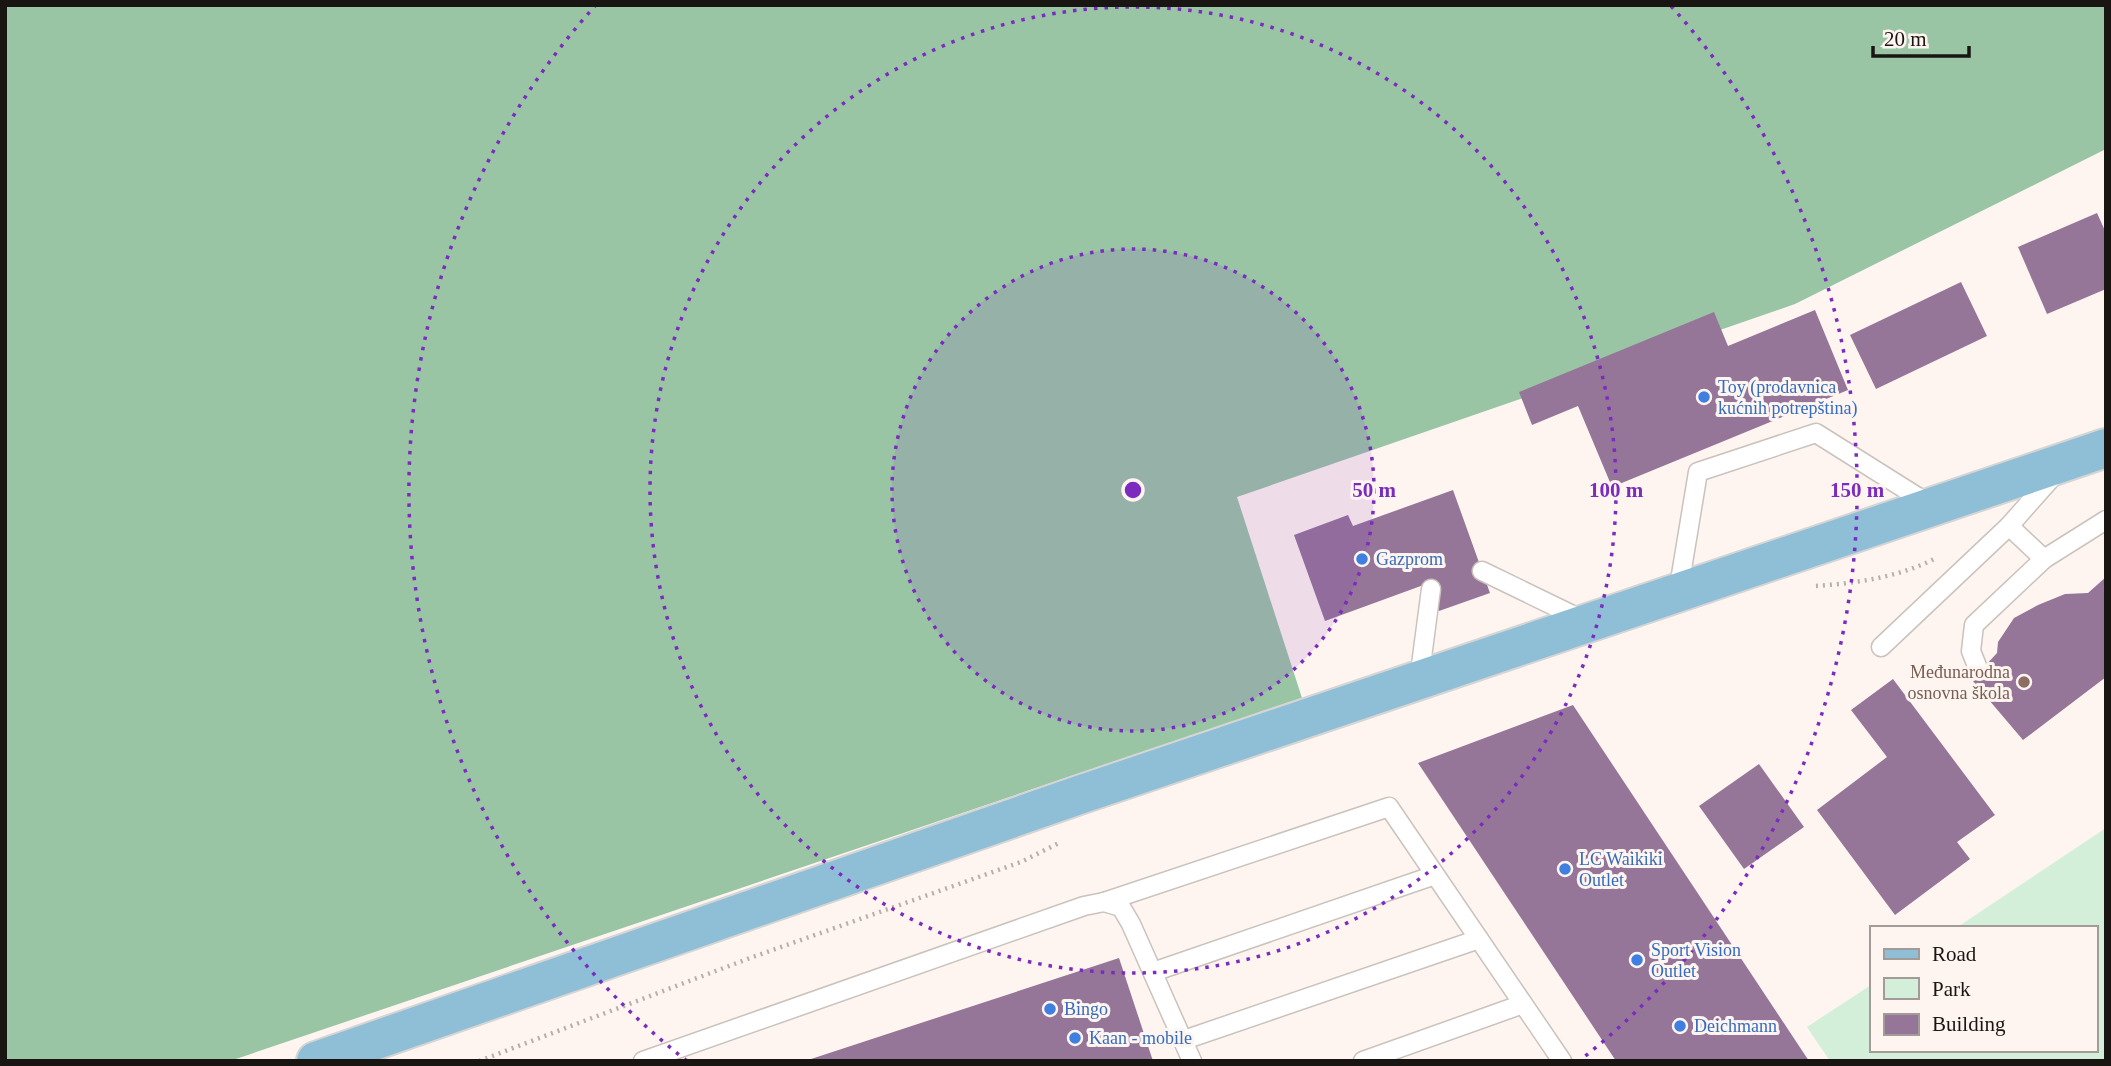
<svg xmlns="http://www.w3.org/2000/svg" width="2111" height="1066" font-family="Georgia,serif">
	<rect width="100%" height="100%" fill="#fef5f0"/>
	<path fill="#d3eed9" d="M2106,828V1061H1830L1807,1027L1871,985V1050H2095V928H1956Z"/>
	<path fill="#9ac5a5" d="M5,5H2106V149L1795,304L1237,497L1302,698L230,1061H5Z"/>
	<g fill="#957699">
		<path d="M2097,213L2106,233V289L2047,314L2018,247Z"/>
		<path d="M1961,282L1987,336L1876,389L1850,335Z"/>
		<path d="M1815,310L1848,390L1612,487L1578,406L1532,425L1519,392L1714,312L1728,346Z"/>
		<path d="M1453,490L1490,593L1439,611L1429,583L1325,621L1294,535L1348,515L1353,526Z"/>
		<path d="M2106,577V677L2023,740L1972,680L1997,653L1998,642L2014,618L2038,605L2065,594L2088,593Z"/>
		<path d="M1893,679L1995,815L1957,842L1970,859L1895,915L1817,810L1887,757L1851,710Z"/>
		<path d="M1573,705L1809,1061H1616L1418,763Z"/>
		<path d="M1759,764L1804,827L1744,869L1699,806Z"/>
		<path d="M1119,958L1153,1061H808V1060Z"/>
	</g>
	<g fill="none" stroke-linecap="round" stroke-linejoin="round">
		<g stroke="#cac2bd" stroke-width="21">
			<g id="lane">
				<path d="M2009,526L2044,559L2106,520"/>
				<path d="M1482,571L1585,621"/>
				<path d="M1678,593L1698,472L1816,433L1932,506"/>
				<path d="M1881,647L2009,526L2055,474"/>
				<path d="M1977,666L1971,651L1974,625L2044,559"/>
				<path d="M1419,680L1431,589"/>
				<path d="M1104,902L1389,807L1562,1061"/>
				<path d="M1153,972L1435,875"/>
				<path d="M1184,1040L1479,939"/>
				<path d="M643,1061L1084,906L1104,902L1121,907L1131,924L1192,1061"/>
				<path d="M1363,1061L1523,1004"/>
			</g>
		</g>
		<g stroke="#d5d5d5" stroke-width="42">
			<path id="primary" d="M316,1061L1079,795L2106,448"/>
		</g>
		<g stroke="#b6afab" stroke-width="4.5" stroke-dasharray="2 5" stroke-linecap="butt">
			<path d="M1816,586C1857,583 1900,577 1936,558"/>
			<path d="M479,1061L750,958L1021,862L1061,842"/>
		</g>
		<use href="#lane" stroke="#fff" stroke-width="18"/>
		<use href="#primary" stroke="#8ebfd7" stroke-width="38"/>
	</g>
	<circle cx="1133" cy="490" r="241" fill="#7b2cbf" fill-opacity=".12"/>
	<g fill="none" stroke="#7b2cbf" stroke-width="3.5" stroke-dasharray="3.5 7">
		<circle cx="1133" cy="490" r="241"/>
		<circle cx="1133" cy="490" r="483"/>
		<path d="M687 1061A724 724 0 0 1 595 6M1671 6A724 724 0 0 1 1579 1061"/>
	</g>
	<g fill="#3f7fe0" stroke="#fef5f0" stroke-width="2.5">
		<circle cx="1704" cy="397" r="7"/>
		<circle cx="1362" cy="559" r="7"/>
		<circle cx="1565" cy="869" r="7"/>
		<circle cx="1637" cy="960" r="7"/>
		<circle cx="1050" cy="1009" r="7"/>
		<circle cx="1680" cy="1026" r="7"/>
		<circle cx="1075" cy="1038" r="7"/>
	</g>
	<circle fill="#8d6e63" stroke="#fef5f0" stroke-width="2.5" cx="2024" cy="682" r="7"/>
	<g text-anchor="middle" stroke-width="6" stroke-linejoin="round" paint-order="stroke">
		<g font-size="18" fill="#366cbe" stroke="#fef5f0" text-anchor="start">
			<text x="1718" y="393">Toy (prodavnica<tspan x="1718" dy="21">kućnih potrepština)</tspan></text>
			<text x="1376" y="565">Gazprom</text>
			<text x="1579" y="865">LC Waikiki<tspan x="1579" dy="21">Outlet</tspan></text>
			<text x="1651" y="956">Sport Vision<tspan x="1651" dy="21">Outlet</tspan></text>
			<text x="1064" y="1015">Bingo</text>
			<text x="1694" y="1032">Deichmann</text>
			<text x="1089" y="1044">Kaan - mobile</text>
		</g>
		<g font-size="18" fill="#785e54" stroke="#fef5f0" text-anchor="end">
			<text x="2010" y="678">Međunarodna<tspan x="2010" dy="21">osnovna škola</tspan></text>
		</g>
	</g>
	<circle cx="1133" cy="490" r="10" fill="#7b2cbf" stroke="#fef5f0" stroke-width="3.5"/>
	<g font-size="21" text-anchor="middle" font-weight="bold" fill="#7b2cbf" stroke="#fef5f0" stroke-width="6" stroke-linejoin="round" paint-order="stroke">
		<text x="1374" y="497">50 m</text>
		<text x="1616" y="497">100 m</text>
		<text x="1857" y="497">150 m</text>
	</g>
	<rect width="2111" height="1066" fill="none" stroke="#181513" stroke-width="14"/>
	<rect x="1870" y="926" width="228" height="126" fill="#fef5f0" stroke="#a29b98" stroke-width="2"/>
	<rect x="1884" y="949" width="35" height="10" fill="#8ebfd7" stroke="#a29b98" stroke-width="2"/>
	<text x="1932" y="961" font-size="21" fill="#181513">Road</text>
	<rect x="1884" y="978" width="35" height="21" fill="#d3eed9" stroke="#a29b98" stroke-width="2"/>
	<text x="1932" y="996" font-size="21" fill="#181513">Park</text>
	<rect x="1884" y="1014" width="35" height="21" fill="#957699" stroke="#a29b98" stroke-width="2"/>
	<text x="1932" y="1031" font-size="21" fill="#181513">Building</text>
	<path d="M1873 46v10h96v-10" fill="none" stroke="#181513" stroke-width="3.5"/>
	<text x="1884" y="46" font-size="21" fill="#181513" stroke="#fef5f0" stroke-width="5" paint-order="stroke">20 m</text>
</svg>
